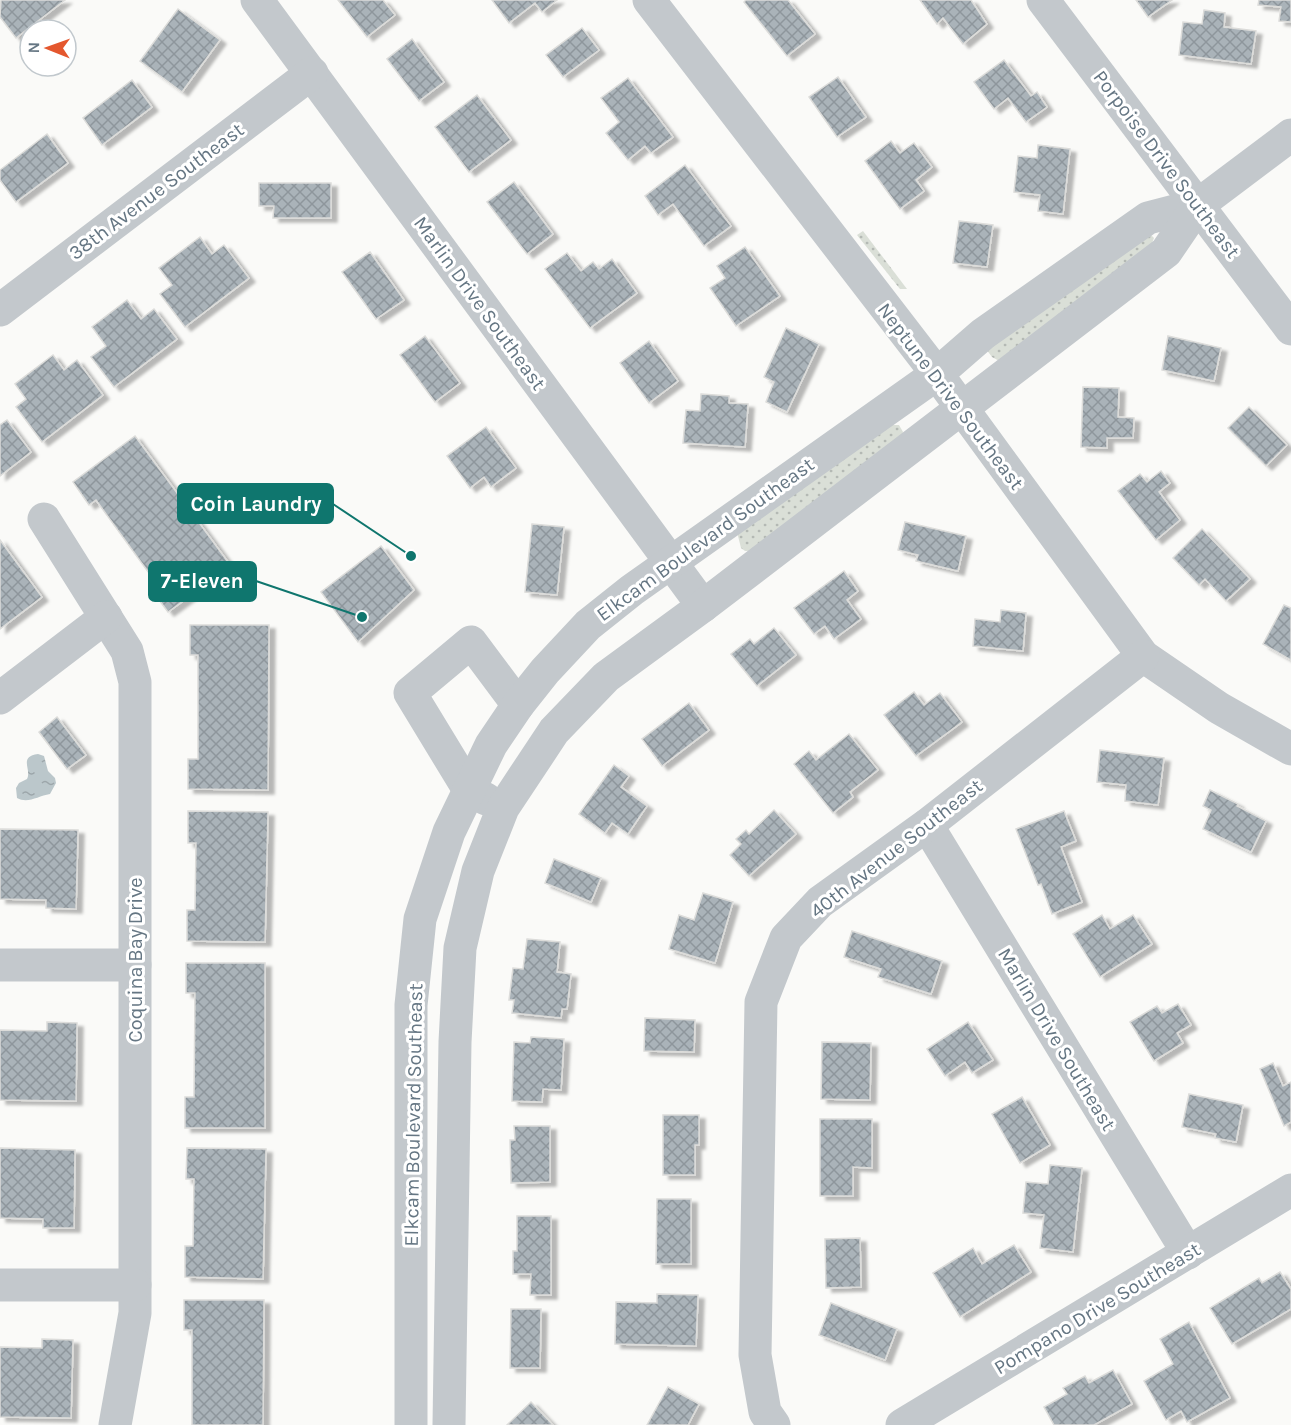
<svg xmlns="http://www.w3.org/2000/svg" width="1291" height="1425" font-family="Karla,sans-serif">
	<defs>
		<pattern id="green-dots" width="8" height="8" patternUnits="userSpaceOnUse" patternTransform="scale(1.5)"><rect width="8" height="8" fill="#dadfd7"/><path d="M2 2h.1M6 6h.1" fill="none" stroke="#b4b9b4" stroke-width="1.8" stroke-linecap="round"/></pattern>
		<pattern id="water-ripples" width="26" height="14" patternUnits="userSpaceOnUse" patternTransform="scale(1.5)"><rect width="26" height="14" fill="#bbc7cb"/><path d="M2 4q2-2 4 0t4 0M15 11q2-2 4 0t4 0" fill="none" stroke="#9ca6aa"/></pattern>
		<pattern id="building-cross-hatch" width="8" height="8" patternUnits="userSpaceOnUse" patternTransform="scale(1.5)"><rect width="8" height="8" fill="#aab3b9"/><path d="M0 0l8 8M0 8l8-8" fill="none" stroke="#8e969c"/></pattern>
		<filter id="shadow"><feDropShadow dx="6" dy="4" stdDeviation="1.5" flood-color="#0004"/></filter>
	</defs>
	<rect width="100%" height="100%" fill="#fafaf8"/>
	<g fill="url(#green-dots)">
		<path d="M863,231L907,289H900L857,235Z"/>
		<path d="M1151,235L1154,238L1152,243L1001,362L992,357L986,349Z"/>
		<path d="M892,425H899L903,432L902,436L751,551H745L741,548L737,532Z"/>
	</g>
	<path fill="url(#water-ripples)" d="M38,754L44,756L48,771L55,778L56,783L50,794C38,796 28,804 17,798L16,788L19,783L27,779C32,769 18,757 38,754Z"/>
	<g fill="url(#building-cross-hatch)" stroke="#dcdcda" stroke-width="1.5" filter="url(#shadow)">
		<path d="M1,0H65L16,38L0,17Z"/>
		<path d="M338,0H383L395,15L367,37Z"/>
		<path d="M492,0H557L542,12L535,3L509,23Z"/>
		<path d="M746,0H788L815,34L787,56L744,2Z"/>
		<path d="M920,0H971L987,24L963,44L943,18L937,24Z"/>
		<path d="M1136,0H1172L1148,17Z"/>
		<path d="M1259,0H1291V22L1279,21L1281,7L1258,5Z"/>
		<path d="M178,9L220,40L182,92L140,61Z"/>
		<path d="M1204,10L1225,13L1224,27L1256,31L1251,64L1179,55L1183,22L1202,24Z"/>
		<path d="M582,28L599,50L563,77L546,55Z"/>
		<path d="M412,39L444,82L419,101L387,59Z"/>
		<path d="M1004,60L1031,96L1037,92L1047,107L1026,122L1008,98L994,109L974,82Z"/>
		<path d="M838,77L866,117L837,137L809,97Z"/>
		<path d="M628,78L673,137L651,153L645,146L628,160L606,133L619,122L601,98Z"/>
		<path d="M132,80L152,107L102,145L83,118Z"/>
		<path d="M477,95L511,140L469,172L435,127Z"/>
		<path d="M47,134L68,163L16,202L0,180V170Z"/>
		<path d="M891,141L900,153L914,143L932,167L916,180L924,191L900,209L865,161Z"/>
		<path d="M1038,145L1070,149L1063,214L1038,211L1040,195L1014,192L1018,156L1037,158Z"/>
		<path d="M685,165L731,226L704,246L673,204L658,215L645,196Z"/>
		<path d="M514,182L553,234L527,254L487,202Z"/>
		<path d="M259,183H331V218H273L274,206H259Z"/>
		<path d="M959,221L993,225L987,267L953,263Z"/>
		<path d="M200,237L212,254L224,245L249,278L185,327L160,294L172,285L159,268Z"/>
		<path d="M745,247L780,296L736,326L710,288L725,278L717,266Z"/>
		<path d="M370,252L404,300L376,319L342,272Z"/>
		<path d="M567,253L581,271L593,262L599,269L612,259L637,293L590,328L545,269Z"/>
		<path d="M127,300L141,319L154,309L177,339L114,387L91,357L106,346L92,327Z"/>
		<path d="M786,328L819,344L787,412L766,402L774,382L764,377Z"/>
		<path d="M425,336L460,383L435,402L400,355Z"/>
		<path d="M1168,336L1221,348L1214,381L1162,370Z"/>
		<path d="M649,341L678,381L649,403L620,363Z"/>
		<path d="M53,355L64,370L77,360L103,395L42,442L16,407L26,399L15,384Z"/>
		<path d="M1083,387L1119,388L1118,417L1134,418L1133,438H1107V448L1081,447Z"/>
		<path d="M701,394L729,396V403L748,404L745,447L683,443L686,410L700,411Z"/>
		<path d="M1249,407L1287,445L1266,466L1228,428Z"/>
		<path d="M7,420L31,452L0,476V425Z"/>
		<path d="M486,427L516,468L491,487L484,477L470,488L447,456Z"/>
		<path d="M135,436L231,566L168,612L151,589L157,584L96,500L89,505L73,482Z"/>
		<path d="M1161,471L1170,483L1159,492L1180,520L1156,540L1118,491L1140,474L1147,482Z"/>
		<path d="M905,522L966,536L958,571L916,561L918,555L898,550Z"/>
		<path d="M532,524L564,527L557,595L525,592Z"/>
		<path d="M1202,529L1250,579L1226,601L1205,579L1199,585L1173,558Z"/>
		<path d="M0,540L42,597L0,629Z"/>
		<path d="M381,546L414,590L358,642L321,592Z"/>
		<path d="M844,571L858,591L847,600L861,619L834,639L825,626L814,634L794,608Z"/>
		<path d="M1284,605L1291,608V660L1263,644Z"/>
		<path d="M1001,610L1026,613L1023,651L973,646L975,619L1000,622Z"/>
		<path d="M190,625H269L268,790L188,789V759H198V655H190Z"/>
		<path d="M774,628L796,655L757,686L731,654L750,639L754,644Z"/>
		<path d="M914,692L924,705L940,693L962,722L916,756L884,715Z"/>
		<path d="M689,703L709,730L662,766L642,739Z"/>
		<path d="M57,717L86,755L67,769L39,732Z"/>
		<path d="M849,734L878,770L850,792L853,797L833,813L794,764L809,751L816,760Z"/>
		<path d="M1100,750L1164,758L1158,805L1125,801L1126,785L1097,782Z"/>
		<path d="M614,765L629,776L621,787L647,806L628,834L612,823L605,833L579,814Z"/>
		<path d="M1210,790L1238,804L1237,806L1266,821L1251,852L1203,829L1211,810L1203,806Z"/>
		<path d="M774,810L796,834L749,876L730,855L741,844L736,839L746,830L749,834Z"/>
		<path d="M188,811L268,812L265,942L187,941V910H195L196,843H188Z"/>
		<path d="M1064,811L1076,841L1061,847L1082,902L1052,914L1041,884L1038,885L1016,829Z"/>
		<path d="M0,829L78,830L76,909L46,908V900L0,899Z"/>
		<path d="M554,859L601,878L591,902L545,883Z"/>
		<path d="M703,893L733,902L715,963L669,949L679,915L694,920Z"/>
		<path d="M1102,915L1110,929L1133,915L1152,944L1100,977L1073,934Z"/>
		<path d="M852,931L942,961L931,994L878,977L881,969L844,957Z"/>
		<path d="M527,939L560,942L557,972L571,974L567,1009H562L561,1018L512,1013L514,1000H509L513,968L523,969Z"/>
		<path d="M186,963H265V1128H185V1097H194L195,993H186Z"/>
		<path d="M1178,1004L1191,1025L1177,1033L1183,1043L1154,1061L1130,1022L1157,1006L1162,1013Z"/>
		<path d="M645,1018L695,1020L694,1052L644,1051Z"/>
		<path d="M47,1022L77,1023L76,1101L0,1100V1030L47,1031Z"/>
		<path d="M968,1022L993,1060L972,1073L965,1062L945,1076L927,1049Z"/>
		<path d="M531,1037L564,1039L561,1090L543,1089L542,1102L512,1101L514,1042L530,1043Z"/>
		<path d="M822,1042L871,1043L870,1100L821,1099Z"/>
		<path d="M1273,1063L1283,1086L1291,1082V1122L1284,1126L1260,1069Z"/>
		<path d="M1189,1094L1243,1105L1236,1142L1215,1138L1216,1134L1182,1127Z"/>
		<path d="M1022,1097L1050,1145L1020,1163L992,1114Z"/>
		<path d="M663,1115H699V1145H695V1175H663Z"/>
		<path d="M820,1119H872V1168L853,1167V1196H820Z"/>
		<path d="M514,1126H550V1182L511,1183L510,1140H515Z"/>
		<path d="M0,1148L75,1150L74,1228H43V1219L0,1218Z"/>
		<path d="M187,1148L266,1149L263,1279L185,1277V1246H193L194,1179H186Z"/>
		<path d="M1050,1165L1082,1168L1073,1252L1040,1248L1044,1215L1023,1213L1026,1182L1048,1184Z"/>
		<path d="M657,1199H691V1264H656Z"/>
		<path d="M517,1216H551V1295H530L531,1274H513V1251H517Z"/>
		<path d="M860,1238L861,1287L826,1288L825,1239Z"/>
		<path d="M1014,1245L1031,1272L960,1317L933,1273L973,1248L982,1264Z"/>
		<path d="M1280,1272L1291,1289V1309L1232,1344L1210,1308L1259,1278L1262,1283Z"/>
		<path d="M657,1294L698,1295L696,1346L615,1344L616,1302L657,1303Z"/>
		<path d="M184,1300H264L263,1425H192V1330H184Z"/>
		<path d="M831,1303L897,1329L885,1360L819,1335Z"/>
		<path d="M511,1309H541L540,1368H510Z"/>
		<path d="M1189,1322L1230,1398L1187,1422L1181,1411L1166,1420L1144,1381L1173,1364L1160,1339Z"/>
		<path d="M42,1339L73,1340L71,1418L0,1417V1347L42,1348Z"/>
		<path d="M1113,1370L1132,1404L1094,1425H1054L1044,1407L1067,1394L1063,1388L1085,1376L1089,1383Z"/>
		<path d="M668,1387L699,1404L688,1425H647Z"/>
		<path d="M531,1402L553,1425H507Z"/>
	</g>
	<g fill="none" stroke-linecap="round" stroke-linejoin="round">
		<g stroke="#c3c8cc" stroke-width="33">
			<path d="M257,0L703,606"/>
			<path d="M649,0L937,374L1143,656L1219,708L1291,749"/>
			<path d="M1043,0L1291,329"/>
			<path d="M0,310L312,73"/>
			<path d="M44,519L127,651L135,682V1313L115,1425"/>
			<path d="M0,698L106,617"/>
			<path d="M486,799L469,790L410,693L471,642L518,705"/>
			<path d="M927,825L1188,1253"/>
			<path d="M0,965H135"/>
			<path d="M0,1285H135"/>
			<path d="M411,1425V1005L420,919L449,832L491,745L518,705L545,671L588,625L632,590L937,374L983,334L1148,218L1198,205"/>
			<path d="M449,1425L455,1042L460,948L478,871L503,808L554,731L606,677L703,606L1166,252L1198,205L1291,135"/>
			<path d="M774,1425L765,1412L755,1355L761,1002L786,938L820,902L927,825L1143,656"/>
			<path d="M902,1425L1291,1190"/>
		</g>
	</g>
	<g text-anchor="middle" stroke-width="6" stroke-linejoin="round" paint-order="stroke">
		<g font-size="20" fill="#657683" stroke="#fff">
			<text transform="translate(1167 164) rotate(53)" y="7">Porpoise Drive Southeast</text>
			<text transform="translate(156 191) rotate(-37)" y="7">38th Avenue Southeast</text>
			<text transform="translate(480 303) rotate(54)" y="7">Marlin Drive Southeast</text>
			<text transform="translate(951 396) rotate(53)" y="7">Neptune Drive Southeast</text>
			<text transform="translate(705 539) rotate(-36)" y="7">Elkcam Boulevard Southeast</text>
			<text transform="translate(896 848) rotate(-38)" y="7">40th Avenue Southeast</text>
			<text transform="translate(135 960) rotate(-90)" y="7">Coquina Bay Drive</text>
			<text transform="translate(1057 1039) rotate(59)" y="7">Marlin Drive Southeast</text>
			<text transform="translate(413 1115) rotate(-89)" y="7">Elkcam Boulevard Southeast</text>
			<text transform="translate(1097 1308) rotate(-31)" y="7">Pompano Drive Southeast</text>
		</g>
	</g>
	<path fill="none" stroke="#0f766e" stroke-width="2" d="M411 556L333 504M362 617L256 581"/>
	<g fill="#0f766e" stroke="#fff" stroke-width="2">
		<circle cx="411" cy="556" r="6"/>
		<circle cx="362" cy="617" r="6"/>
	</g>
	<g fill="#0f766e" stroke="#0f766e" stroke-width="2">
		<rect x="178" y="484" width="155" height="39" rx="6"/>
		<rect x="149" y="562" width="107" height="39" rx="6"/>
	</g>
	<g font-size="21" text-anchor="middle" font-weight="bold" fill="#fff">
		<text x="256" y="511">Coin Laundry</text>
		<text x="202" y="588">7-Eleven</text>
	</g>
	<g transform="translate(48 48) rotate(271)"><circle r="28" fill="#ffffff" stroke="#c1c8cd" stroke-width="1.5"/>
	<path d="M0-4.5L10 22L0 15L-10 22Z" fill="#e4572e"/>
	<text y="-9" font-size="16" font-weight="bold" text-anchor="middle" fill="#657683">N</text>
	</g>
</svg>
